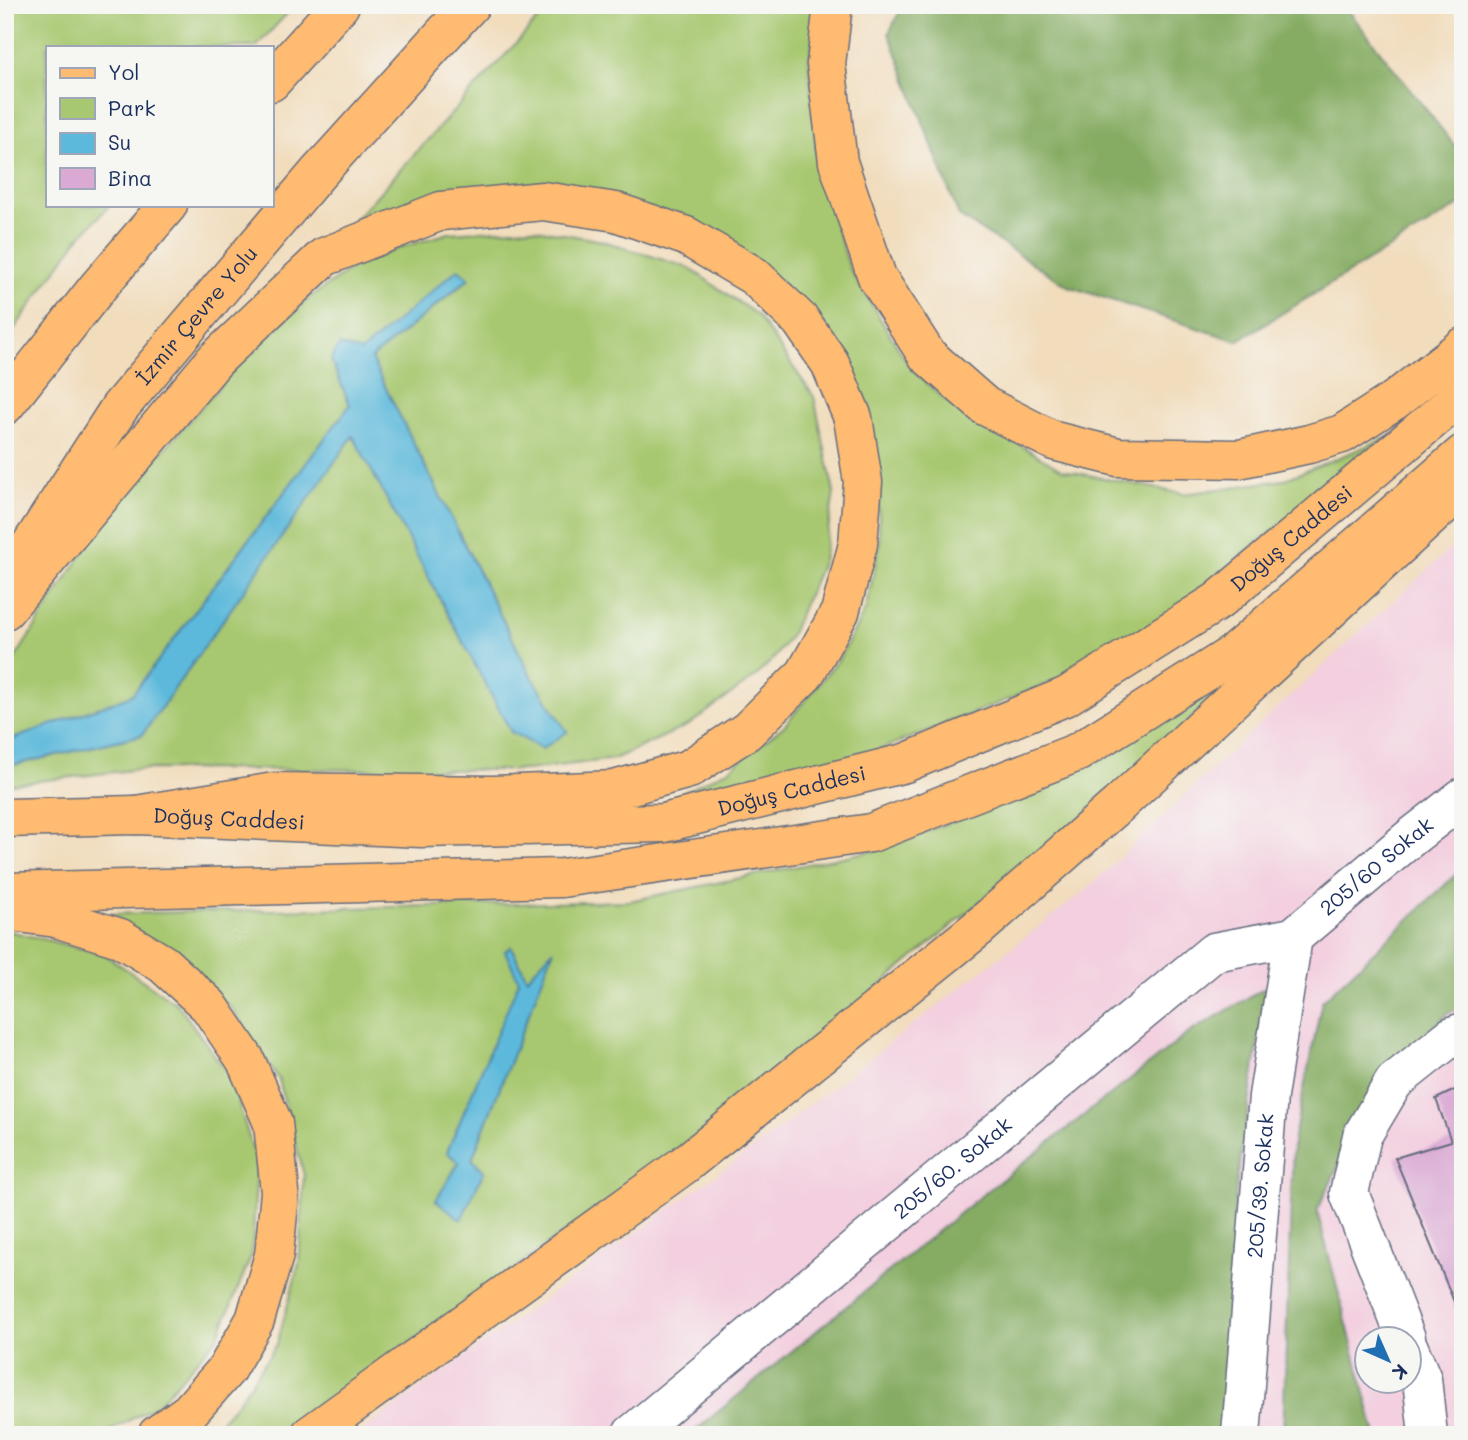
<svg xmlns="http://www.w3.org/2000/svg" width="1468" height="1440" font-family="Mali,sans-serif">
	<rect width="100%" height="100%" fill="#f6f6f2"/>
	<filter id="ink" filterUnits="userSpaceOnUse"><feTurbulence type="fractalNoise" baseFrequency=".0143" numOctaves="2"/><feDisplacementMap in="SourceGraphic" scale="14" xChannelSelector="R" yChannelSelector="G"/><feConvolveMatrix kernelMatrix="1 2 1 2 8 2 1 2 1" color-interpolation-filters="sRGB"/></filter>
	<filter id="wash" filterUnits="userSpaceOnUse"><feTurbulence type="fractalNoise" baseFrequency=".00686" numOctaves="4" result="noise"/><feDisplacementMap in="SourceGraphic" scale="28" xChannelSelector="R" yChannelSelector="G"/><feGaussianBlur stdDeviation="1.57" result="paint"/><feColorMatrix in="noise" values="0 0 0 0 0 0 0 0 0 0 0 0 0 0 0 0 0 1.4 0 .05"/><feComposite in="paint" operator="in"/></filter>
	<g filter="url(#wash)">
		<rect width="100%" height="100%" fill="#f1dcbb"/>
		<path fill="#f3cfdf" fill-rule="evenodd" d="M1463,537V1435H356L777,1131L1087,889L1248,735ZM1366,1338H1408V1380H1366Z"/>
		<g fill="#a7c870" stroke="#617c67" stroke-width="2" fill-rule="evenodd">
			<path d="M5,5H295L256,47H47V205H110L78,239L5,342Z"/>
			<path d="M551,5H820L809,59L818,172L850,269L911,369L950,404L1063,470L1184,494L1283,480L1392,436L1111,659L866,755L720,798L665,801L728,770L785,725L839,659L865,611L880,545L876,451L754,260L563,192L346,229Z"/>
			<path d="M530,228L603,241L689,268L757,315L814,397L834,493L823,561L790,636L774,658L755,677L689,725L614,759L526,770L141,769L5,785V767L142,735L353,435L511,732H567L529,672L371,359L469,279L457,270L361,353L340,345L331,360L350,405L132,695L5,742V674L109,512L255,346L309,298L354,267L402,247L449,233Z"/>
			<path d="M1238,672L1147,762L710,1128L281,1435H208L237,1403L277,1344L299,1264L304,1175L279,1080L234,1011L183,961L111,914L629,901L881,849L1064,778ZM511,947L527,978L553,951L472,1159L484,1172L437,1200L459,1162L447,1152L520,981L505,951Z"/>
			<path d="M5,930L104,954L178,1005L231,1078L257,1164L252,1254L218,1337L157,1405L102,1435H5Z"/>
		</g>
		<g fill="#85ac62" stroke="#506e60" stroke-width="2">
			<path d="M903,5H1344L1454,145L1463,147V203L1237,341L1068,286L959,216L889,33Z"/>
			<path d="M1463,868V1007L1449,1012L1373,1094L1317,1211L1376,1435H1283L1293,1142L1322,1001Z"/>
			<path d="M1267,987L1236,1188L1220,1435H690L967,1207L1190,1032Z"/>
		</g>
		<g fill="#5db9db" stroke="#3c749c" stroke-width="2">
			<path d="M458,269L469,278L371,359L529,672L567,732L542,749L511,732L353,436L142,735L5,767V742L132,695L350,405L331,360L339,345L361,352Z"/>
			<path d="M511,947L527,978L554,949L472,1159L484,1171L461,1220L436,1200L459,1163L447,1152L519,981L505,951Z"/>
		</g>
		<g id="blocks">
			<path fill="#daa9d4" d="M1463,1086V1300L1455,1304L1395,1158L1451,1141L1436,1099Z"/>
		</g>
	</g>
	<g filter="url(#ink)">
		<use href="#blocks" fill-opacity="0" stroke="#666c7f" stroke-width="2"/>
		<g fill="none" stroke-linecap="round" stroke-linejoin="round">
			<g stroke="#666c7f" stroke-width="41">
				<g id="minor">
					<path d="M1406,1338L1349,1193L1362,1136L1394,1082L1452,1036L1463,1032"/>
					<path d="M1408,1346L1422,1379L1428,1435"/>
					<path id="s1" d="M631,1435L1214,952L1293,937L1409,839L1463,797"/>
					<path id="s2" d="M1241,1435L1268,1096L1293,937"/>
				</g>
			</g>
			<g stroke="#666c7f" stroke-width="41">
				<g id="major">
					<path id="s3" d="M5,818L136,815L421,828L664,823L905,763L1067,696L1218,601L1463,394"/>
					<path d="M5,892L562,878L871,833L1078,752L1233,654L1463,454"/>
				</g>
			</g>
			<g stroke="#666c7f" stroke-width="41">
				<g id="highway">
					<path d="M833,5L826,64L838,162L877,277L927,355L985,406L1054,441L1118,457L1239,459L1309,444L1342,434L1395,400L1463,347"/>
					<path d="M271,82L340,5"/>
					<path d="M5,405L98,287L168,205"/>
					<path id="s4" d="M23,557L120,407L318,173L470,5"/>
					<path d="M5,610L215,360L324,257L441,211L543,201L616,212L686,236L754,276L801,321L830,363L853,418L863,482L858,544L840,612L805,674L747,731L689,769L614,790L493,795L274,792L136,815"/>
					<path d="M5,911L56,918L120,938L163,964L209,1006L245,1059L273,1123L280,1192L274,1255L255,1320L226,1370L189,1412L157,1435"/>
					<path d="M310,1435L684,1165L977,929L1118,805L1463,487"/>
				</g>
			</g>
			<use href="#minor" stroke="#fff" stroke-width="38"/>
			<use href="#major" stroke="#febb71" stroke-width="38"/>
			<use href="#highway" stroke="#febb71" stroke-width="38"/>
		</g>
	</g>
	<g text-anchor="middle" stroke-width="6" stroke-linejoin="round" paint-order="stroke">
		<g font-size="21" fill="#1b2f5e" stroke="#f6f6f2">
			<text dy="7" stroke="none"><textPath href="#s4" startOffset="298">İzmir Çevre Yolu</textPath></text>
			<text dy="7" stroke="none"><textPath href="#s3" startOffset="1358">Doğuş Caddesi</textPath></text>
			<text dy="7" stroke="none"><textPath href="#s3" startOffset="791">Doğuş Caddesi</textPath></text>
			<text dy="7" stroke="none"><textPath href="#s3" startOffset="224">Doğuş Caddesi</textPath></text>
			<text dy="7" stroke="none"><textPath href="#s1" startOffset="947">205/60 Sokak</textPath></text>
			<text dy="7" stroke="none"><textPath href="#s1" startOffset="418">205/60. Sokak</textPath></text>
			<text dy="7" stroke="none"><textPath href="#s2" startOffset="250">205/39. Sokak</textPath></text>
		</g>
	</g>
	<rect width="1468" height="1440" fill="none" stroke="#f6f6f2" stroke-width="28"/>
	<rect x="46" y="46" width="228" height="161" fill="#f6f6f2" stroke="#9ea6b7" stroke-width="2"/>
	<rect x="60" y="68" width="35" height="10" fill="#febb71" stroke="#9ea6b7" stroke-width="2"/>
	<text x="108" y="80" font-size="21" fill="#1b2f5e">Yol</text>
	<rect x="60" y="98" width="35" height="21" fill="#a7c870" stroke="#9ea6b7" stroke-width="2"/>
	<text x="108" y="116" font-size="21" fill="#1b2f5e">Park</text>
	<rect x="60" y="133" width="35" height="21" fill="#5db9db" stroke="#9ea6b7" stroke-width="2"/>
	<text x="108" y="150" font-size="21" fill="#1b2f5e">Su</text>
	<rect x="60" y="168" width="35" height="21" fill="#daa9d4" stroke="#9ea6b7" stroke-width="2"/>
	<text x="108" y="186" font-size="21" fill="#1b2f5e">Bina</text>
	<g transform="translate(1388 1360) rotate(135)"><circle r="33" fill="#f6f6f2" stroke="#9ea6b7" stroke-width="2"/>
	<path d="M0-5L12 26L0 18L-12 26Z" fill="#1f6fb2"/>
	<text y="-10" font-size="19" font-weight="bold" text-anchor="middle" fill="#1b2f5e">K</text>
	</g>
</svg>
